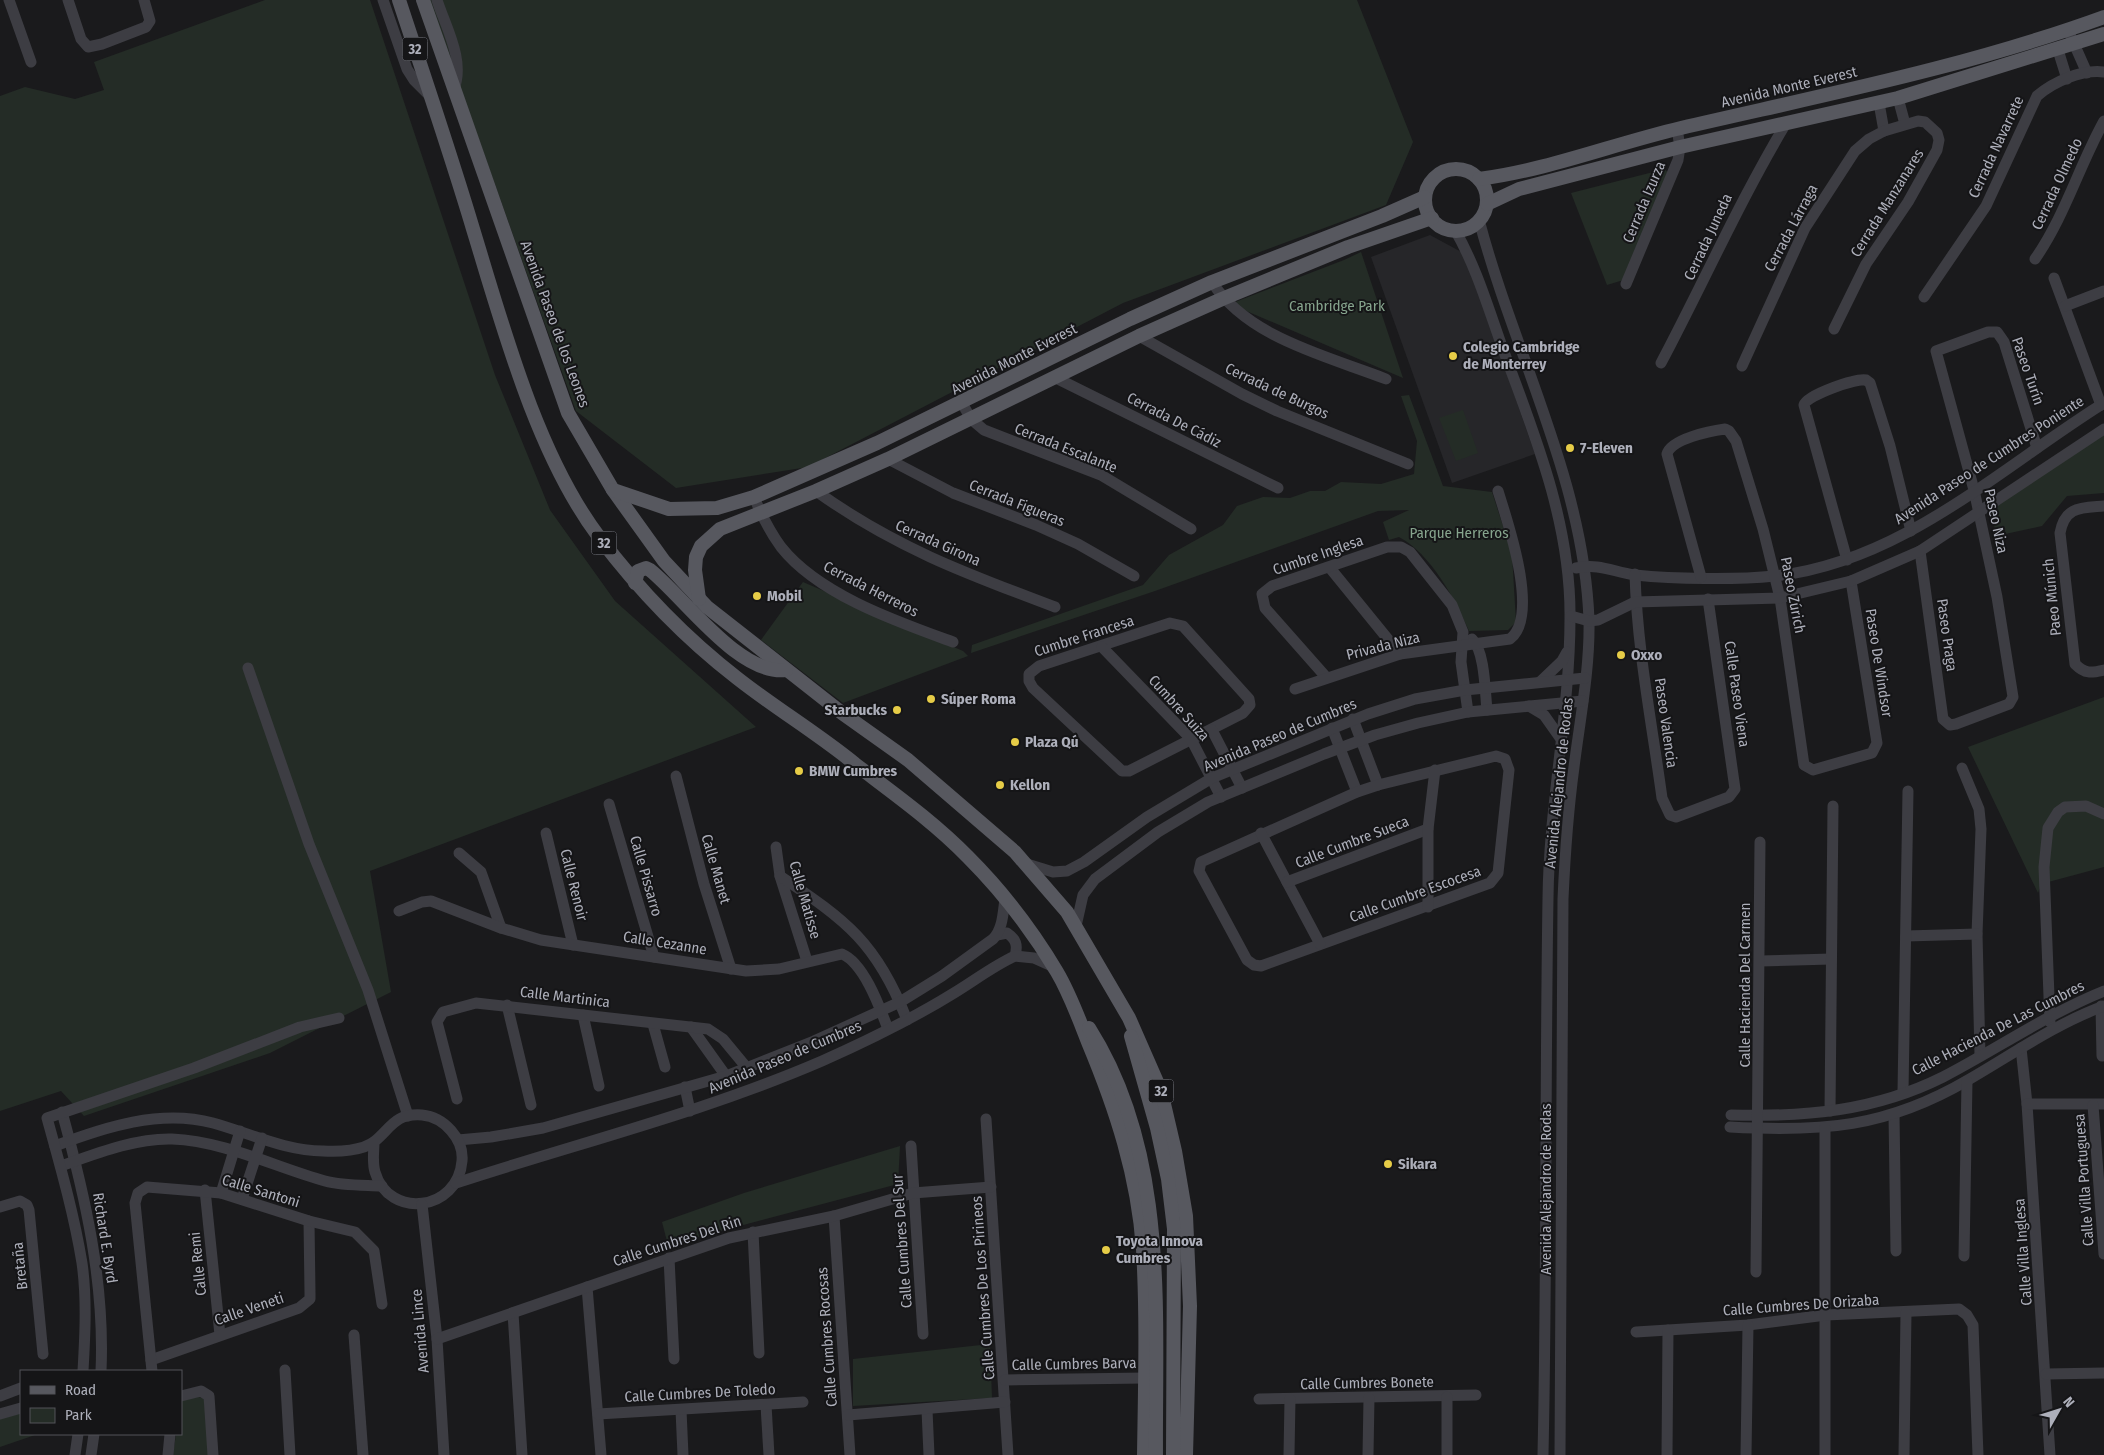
<svg xmlns="http://www.w3.org/2000/svg" width="2104" height="1455" font-family="'Fira Sans Condensed',sans-serif">
	<rect width="100%" height="100%" fill="#1a1a1c"/>
	<path fill="#262629" d="M1430,235L1465,254L1535,454L1452,483L1371,257Z"/>
	<g fill="#242c26">
		<path d="M265,0H370L495,375L550,510L615,601L756,727L370,871L391,992L270,1053L84,1116L61,1091L0,1111V96L25,87L75,99L104,90L94,62Z"/>
		<path d="M429,0H1357L1413,142L1386,205L1123,303L808,467L676,488L576,411Z"/>
		<path d="M1665,169L1671,177L1630,278L1607,285L1571,193Z"/>
		<path d="M1361,252L1403,378L1230,304L1344,260Z"/>
		<path d="M1409,395L1443,486L1492,492L1512,554L1516,622L1508,630L1469,631C1455,599 1431,554 1399,537L1389,540L1383,522L1409,510L1378,511L1155,591L971,653L972,645L1143,585L1169,555L1223,525L1237,506L1263,497L1290,498L1310,491H1325L1341,482L1381,484L1414,474L1417,441L1401,396Z"/>
		<path d="M1463,410L1478,453L1456,461L1439,418Z"/>
		<path d="M2104,430V493L2067,496L2042,526L1996,536L1991,507Z"/>
		<path d="M803,582L963,651L968,656L843,703L761,640Z"/>
		<path d="M2104,697V867L2041,884L2038,893L1968,747Z"/>
		<path d="M900,1146L898,1184L668,1245L662,1222L744,1193Z"/>
		<path d="M990,1344L992,1398L853,1406V1359Z"/>
		<path d="M198,1397L204,1398L210,1455H173L176,1434H181V1402L184,1399Z"/>
		<path d="M21,1412V1434H38L0,1447V1418Z"/>
	</g>
	<g fill="none" stroke-linecap="round" stroke-linejoin="round">
		<g stroke="#3d3d43" stroke-width="11">
			<path d="M9,0L31,62"/>
			<path d="M68,0L81,39L88,47L102,44L146,27L150,21L144,0"/>
			<path d="M383,0L407,69L414,80L432,98"/>
			<path d="M437,0C446,28 465,60 454,89"/>
			<path d="M2068,30L2087,73"/>
			<path d="M2058,50L2067,79"/>
			<path d="M1898,98L1905,124"/>
			<path d="M1879,103L1884,131"/>
			<path d="M1479,220C1514,353 1584,480 1589,620C1590,669 1580,719 1574,767C1568,811 1565,854 1563,899L1560,1455"/>
			<path d="M1455,230C1477,268 1489,311 1504,352C1536,438 1571,525 1570,618C1570,712 1549,804 1548,898C1545,1084 1547,1269 1543,1455"/>
			<path d="M2035,259C2065,216 2079,166 2104,121"/>
			<path d="M2054,278L2101,405"/>
			<path d="M1212,282C1248,338 1327,356 1386,379"/>
			<path d="M1626,284L1678,160L1680,147L1677,129"/>
			<path d="M1924,297L1986,206L2037,96C2053,82 2082,69 2104,72"/>
			<path d="M2065,306L2104,291"/>
			<path d="M1139,336L1242,394L1277,411L1408,464"/>
			<path d="M1661,363C1703,284 1739,202 1785,125"/>
			<path d="M1742,366L1805,228L1855,151L1869,139L1884,131L1918,121L1925,122L1937,133L1939,140L1937,150L1908,202L1866,264L1834,329"/>
			<path d="M1056,378L1278,488"/>
			<path d="M962,403L971,419L984,430L1101,475L1191,529"/>
			<path d="M888,459L953,493L1036,525L1078,544L1134,576"/>
			<path d="M816,491C894,547 967,574 1055,607"/>
			<path d="M754,497C761,514 770,532 781,547C819,595 898,622 953,642"/>
			<path d="M2104,506C2081,508 2065,506 2060,533L2075,664C2085,674 2091,673 2104,670"/>
			<path d="M1920,551L1943,719L1950,725L1956,724L2009,704L2013,697L1997,597L1974,490L1936,351L1988,332H1997L2004,342L2037,448"/>
			<path d="M1847,560L1804,405C1807,395 1856,378 1866,380L1870,383L1890,446L1911,531"/>
			<path d="M1330,568L1400,654"/>
			<path d="M1576,568C1600,563 1613,572 1635,575C1675,579 1735,580 1775,576C1902,562 2000,468 2104,403"/>
			<path d="M1635,574C1637,649 1652,724 1662,798L1670,815L1676,817L1729,797L1735,789L1708,599"/>
			<path d="M1701,577L1667,454C1671,439 1710,431 1725,429L1729,431L1736,441L1763,529L1780,598L1804,765L1813,770L1872,753L1877,743L1851,581"/>
			<path d="M1571,616L1589,621L1598,620L1635,602L1780,598L1851,581L1920,551L2104,429"/>
			<path d="M1170,623L1183,626L1249,699L1250,705L1243,713L1129,771H1122L1033,688L1029,681V674L1039,666Z"/>
			<path d="M1472,639C1485,651 1485,692 1487,710"/>
			<path d="M1102,647L1191,739L1221,797"/>
			<path d="M248,668L309,844L368,990L408,1116"/>
			<path d="M1326,677L1265,608L1262,594L1272,586L1387,547H1401L1410,552L1452,605L1463,632L1461,662L1468,712"/>
			<path d="M1540,682L1562,661L1567,652"/>
			<path d="M1295,689L1400,654L1510,639C1540,616 1508,523 1498,491"/>
			<path d="M1529,706L1544,715L1561,739"/>
			<path d="M1353,719L1378,785"/>
			<path d="M1332,728L1357,792"/>
			<path d="M1212,730L1242,788"/>
			<path d="M1496,756L1505,759L1509,770L1498,873L1490,883L1261,966L1254,965L1247,960L1199,871L1201,862L1357,792L1378,785Z"/>
			<path d="M1962,768L1979,809L1981,829L1977,934L1980,1055"/>
			<path d="M676,776L704,884L731,969"/>
			<path d="M609,804L654,957"/>
			<path d="M546,833L573,945"/>
			<path d="M1261,833L1320,944"/>
			<path d="M776,847L780,876L807,961"/>
			<path d="M459,853L481,872L501,928"/>
			<path d="M1027,864L1053,872L1067,871L1084,862L1147,817L1212,778L1368,714L1415,699L1465,690L1585,678"/>
			<path d="M780,876C847,921 877,943 907,1020"/>
			<path d="M1287,882L1428,829"/>
			<path d="M1428,907V829L1435,770"/>
			<path d="M399,911L422,902L431,901L501,928L541,940L746,971L779,969L842,954C864,963 880,1008 888,1029"/>
			<path d="M1076,926L1083,895L1095,879L1158,832L1208,802L1324,754L1375,735L1418,723L1468,712L1583,701"/>
			<path d="M997,935L1007,933C1016,939 1018,945 1015,956"/>
			<path d="M1906,936L1977,934"/>
			<path d="M1760,961L1831,959"/>
			<path d="M507,1005L531,1105"/>
			<path d="M2101,1006L2102,1056"/>
			<path d="M583,1015L599,1086"/>
			<path d="M2050,1022L2044,867L2048,828L2058,812L2065,807L2086,806L2104,814"/>
			<path d="M653,1024L665,1067"/>
			<path d="M691,1027L726,1076"/>
			<path d="M2021,1048L2027,1104L2050,1455"/>
			<path d="M685,1087L690,1111"/>
			<path d="M1903,1092L1908,791"/>
			<path d="M457,1099L437,1022L443,1012L476,1003L708,1029L723,1039L747,1068"/>
			<path d="M2027,1104H2104"/>
			<path d="M2093,1105L2104,1254"/>
			<path d="M1830,1111L1833,806"/>
			<path d="M62,1112C85,1196 105,1282 101,1371"/>
			<path d="M1894,1114L1896,1251"/>
			<path d="M1731,1115C1806,1117 1875,1111 1943,1077C1997,1049 2047,1014 2104,991"/>
			<path d="M986,1119L1008,1455"/>
			<path d="M1730,1127C1822,1132 1886,1128 1968,1080C2013,1054 2055,1024 2104,1006"/>
			<path d="M1825,1128V1455"/>
			<path d="M458,1140L491,1137L543,1128L726,1076L814,1041L900,1002L942,976L993,939C1003,929 1003,912 1005,899"/>
			<path d="M55,1146C105,1127 160,1109 213,1123C249,1133 286,1151 323,1151C338,1152 363,1151 375,1141C391,1128 395,1113 422,1115C444,1117 464,1139 462,1161C458,1211 389,1220 375,1172C372,1162 374,1152 374,1142"/>
			<path d="M911,1146L923,1334"/>
			<path d="M61,1166C95,1154 135,1138 172,1139C224,1141 275,1167 325,1181C343,1186 364,1185 382,1186"/>
			<path d="M456,1183C578,1143 704,1112 822,1061C867,1041 912,1019 954,993C974,981 993,966 1015,956L1034,958L1054,967"/>
			<path d="M205,1190L220,1335"/>
			<path d="M221,1193L240,1131"/>
			<path d="M242,1199L262,1138"/>
			<path d="M422,1204L437,1339L444,1455"/>
			<path d="M0,1207L20,1201L27,1205L29,1210L43,1354"/>
			<path d="M834,1216L850,1455"/>
			<path d="M753,1232L759,1353"/>
			<path d="M1964,1256L1967,1081"/>
			<path d="M669,1258L674,1359"/>
			<path d="M1756,1272L1760,842"/>
			<path d="M587,1287L601,1455"/>
			<path d="M513,1313L522,1455"/>
			<path d="M1636,1332L1748,1325L1826,1315L1959,1309L1967,1315L1973,1325L1978,1455"/>
			<path d="M354,1335L363,1455"/>
			<path d="M437,1339L729,1238L834,1216L913,1193L991,1187"/>
			<path d="M151,1360L299,1308L310,1299V1293L309,1221"/>
			<path d="M285,1370L290,1455"/>
			<path d="M83,1371C85,1336 87,1298 82,1263C74,1214 60,1165 47,1118L194,1068L300,1027L339,1018"/>
			<path d="M152,1371L135,1203L138,1193L147,1187L221,1193L309,1221L355,1232L374,1251L382,1304"/>
			<path d="M2046,1374L2104,1373"/>
			<path d="M1005,1380L1145,1378"/>
			<path d="M0,1396L21,1388"/>
			<path d="M181,1396L201,1391L209,1396L213,1455"/>
			<path d="M1259,1399L1476,1395"/>
			<path d="M766,1405L769,1455"/>
			<path d="M681,1410L683,1455"/>
			<path d="M927,1410L929,1455"/>
			<path d="M0,1414L21,1408"/>
			<path d="M598,1414L803,1402"/>
			<path d="M848,1415L1005,1402"/>
			<path d="M75,1455L78,1434"/>
			<path d="M91,1455L94,1434"/>
			<path d="M168,1455L170,1434"/>
			<path d="M1289,1455L1290,1399"/>
			<path d="M1368,1455L1369,1398"/>
			<path d="M1447,1455V1397"/>
			<path d="M1667,1455L1668,1330"/>
			<path d="M1746,1455L1748,1325"/>
			<path d="M1904,1455L1906,1313"/>
		</g>
		<g stroke="#57585f" stroke-width="14">
			<path d="M399,0C424,76 450,152 473,229C503,327 537,455 599,537C639,590 684,637 737,678C775,708 817,733 855,764C893,793 934,822 968,857C1002,891 1032,930 1057,972C1070,994 1079,1019 1088,1042C1116,1109 1138,1176 1143,1249C1147,1317 1145,1386 1144,1455"/>
			<path d="M423,0L568,413L613,490L664,561L707,607L842,713L908,760L1015,852L1067,912L1129,1018L1161,1091L1175,1151L1186,1216L1190,1306L1186,1455"/>
			<circle cx="1456" cy="200" r="31"/>
			<path d="M1479,179C1548,170 1613,144 1681,128C1823,95 1967,67 2104,17"/>
			<path d="M1487,204L1519,189L1680,147L1898,98L2104,34"/>
			<path d="M613,490L669,509L717,508L754,497L877,443L1130,319L1212,282L1382,216L1425,197"/>
			<path d="M635,583L638,571L646,568L650,570C684,597 739,676 786,670"/>
			<path d="M699,599L695,570L696,557L701,546L720,529L816,491L888,459L1139,336L1222,299L1348,247L1432,218"/>
			<path d="M1089,1028C1169,1154 1155,1312 1156,1455"/>
			<path d="M1131,1036L1157,1128L1168,1179L1174,1229L1173,1455"/>
		</g>
	</g>
	<g fill="#e6cc47" stroke="#151517" stroke-width="2">
		<circle cx="1453" cy="356" r="5"/>
		<circle cx="1570" cy="448" r="5"/>
		<circle cx="757" cy="596" r="5"/>
		<circle cx="1621" cy="655" r="5"/>
		<circle cx="931" cy="699" r="5"/>
		<circle cx="897" cy="710" r="5"/>
		<circle cx="1015" cy="742" r="5"/>
		<circle cx="799" cy="771" r="5"/>
		<circle cx="1000" cy="785" r="5"/>
		<circle cx="1388" cy="1164" r="5"/>
		<circle cx="1106" cy="1250" r="5"/>
	</g>
	<g text-anchor="middle" stroke-width="4" stroke-linejoin="round" paint-order="stroke">
		<g fill="#151517" stroke="#7f8189" stroke-width="1">
			<rect x="402.5" y="37.5" width="25" height="23" rx="4"/>
			<rect x="591.5" y="531.5" width="25" height="23" rx="4"/>
			<rect x="1148.5" y="1079.5" width="25" height="23" rx="4"/>
		</g>
		<g font-size="14" font-weight="bold" fill="#adafba">
			<text x="415" y="54">32</text>
			<text x="604" y="548">32</text>
			<text x="1161" y="1096">32</text>
		</g>
		<g font-size="15" fill="#adafba" stroke="#151517">
			<text transform="translate(1789 87) rotate(-13)" y="5">Avenida Monte Everest</text>
			<text transform="translate(1996 147) rotate(-65)" y="5">Cerrada Navarrete</text>
			<text transform="translate(2057 184) rotate(-65)" y="5">Cerrada Olmedo</text>
			<text transform="translate(1644 202) rotate(-67)" y="5">Cerrada Izurza</text>
			<text transform="translate(1887 203) rotate(-58)" y="5">Cerrada Manzanares</text>
			<text transform="translate(1791 228) rotate(-62)" y="5">Cerrada Lárraga</text>
			<text transform="translate(1708 237) rotate(-65)" y="5">Cerrada Juneda</text>
			<text transform="translate(555 324) rotate(70)" y="5">Avenida Paseo de los Leones</text>
			<text transform="translate(1014 359) rotate(-27)" y="5">Avenida Monte Everest</text>
			<text transform="translate(2028 371) rotate(71)" y="5">Paseo Turín</text>
			<text transform="translate(1277 391) rotate(25)" y="5">Cerrada de Burgos</text>
			<text transform="translate(1174 420) rotate(27)" y="5">Cerrada De Cádiz</text>
			<text transform="translate(1066 448) rotate(22)" y="5">Cerrada Escalante</text>
			<text transform="translate(1989 460) rotate(-33)" y="5">Avenida Paseo de Cumbres Poniente</text>
			<text transform="translate(1017 503) rotate(22)" y="5">Cerrada Figueras</text>
			<text transform="translate(1996 521) rotate(78)" y="5">Paseo Niza</text>
			<text transform="translate(938 543) rotate(24)" y="5">Cerrada Girona</text>
			<text transform="translate(1318 555) rotate(-19)" y="5">Cumbre Inglesa</text>
			<text transform="translate(871 589) rotate(27)" y="5">Cerrada Herreros</text>
			<text transform="translate(1793 595) rotate(79)" y="5">Paseo Zúrich</text>
			<text transform="translate(2052 597) rotate(-96)" y="5">Paeo Múnich</text>
			<text transform="translate(1947 635) rotate(82)" y="5">Paseo Praga</text>
			<text transform="translate(1084 636) rotate(-18)" y="5">Cumbre Francesa</text>
			<text transform="translate(1383 646) rotate(-14)" y="5">Privada Niza</text>
			<text transform="translate(1879 663) rotate(81)" y="5">Paseo De Windsor</text>
			<text transform="translate(1737 694) rotate(82)" y="5">Calle Paseo Viena</text>
			<text transform="translate(1179 708) rotate(48)" y="5">Cumbre Suiza</text>
			<text transform="translate(1666 723) rotate(82)" y="5">Paseo Valencia</text>
			<text transform="translate(1280 735) rotate(-23)" y="5">Avenida Paseo de Cumbres</text>
			<text transform="translate(1559 783) rotate(-84)" y="5">Avenida Alejandro de Rodas</text>
			<text transform="translate(1352 842) rotate(-21)" y="5">Calle Cumbre Sueca</text>
			<text transform="translate(716 869) rotate(74)" y="5">Calle Manet</text>
			<text transform="translate(646 876) rotate(74)" y="5">Calle Pissarro</text>
			<text transform="translate(574 885) rotate(76)" y="5">Calle Renoir</text>
			<text transform="translate(1415 894) rotate(-20)" y="5">Calle Cumbre Escocesa</text>
			<text transform="translate(805 900) rotate(74)" y="5">Calle Matisse</text>
			<text transform="translate(665 943) rotate(9)" y="5">Calle Cezanne</text>
			<text transform="translate(1745 985) rotate(-90)" y="5">Calle Hacienda Del Carmen</text>
			<text transform="translate(565 997) rotate(7)" y="5">Calle Martinica</text>
			<text transform="translate(1998 1028) rotate(-27)" y="5">Calle Hacienda De Las Cumbres</text>
			<text transform="translate(785 1057) rotate(-23)" y="5">Avenida Paseo de Cumbres</text>
			<text transform="translate(2084 1180) rotate(-94)" y="5">Calle Villa Portuguesa</text>
			<text transform="translate(1546 1189) rotate(-90)" y="5">Avenida Alejandro de Rodas</text>
			<text transform="translate(261 1191) rotate(17)" y="5">Calle Santoni</text>
			<text transform="translate(105 1238) rotate(81)" y="5">Richard E. Byrd</text>
			<text transform="translate(677 1241) rotate(-18)" y="5">Calle Cumbres Del Rin</text>
			<text transform="translate(902 1241) rotate(-94)" y="5">Calle Cumbres Del Sur</text>
			<text transform="translate(2023 1252) rotate(-94)" y="5">Calle Villa Inglesa</text>
			<text transform="translate(198 1264) rotate(-96)" y="5">Calle Remi</text>
			<text transform="translate(20 1266) rotate(-96)" y="5">Bretaña</text>
			<text transform="translate(983 1288) rotate(-94)" y="5">Calle Cumbres De Los Pirineos</text>
			<text transform="translate(1801 1305) rotate(-4)" y="5">Calle Cumbres De Orizaba</text>
			<text transform="translate(249 1309) rotate(-19)" y="5">Calle Veneti</text>
			<text transform="translate(420 1331) rotate(-95)" y="5">Avenida Lince</text>
			<text transform="translate(827 1337) rotate(-94)" y="5">Calle Cumbres Rocosas</text>
			<text transform="translate(1074 1364) rotate(-1)" y="5">Calle Cumbres Barva</text>
			<text transform="translate(1367 1383) rotate(-1)" y="5">Calle Cumbres Bonete</text>
			<text transform="translate(700 1393) rotate(-3)" y="5">Calle Cumbres De Toledo</text>
		</g>
		<g font-size="15" fill="#86a48d" stroke="#151517">
			<text x="1337" y="311">Cambridge Park</text>
			<text x="1459" y="538">Parque Herreros</text>
		</g>
		<g font-size="15" font-weight="bold" fill="#adafba" stroke="#151517" text-anchor="start">
			<text x="1463" y="352">Colegio Cambridge<tspan x="1463" dy="17">de Monterrey</tspan></text>
			<text x="1580" y="453">7-Eleven</text>
			<text x="767" y="601">Mobil</text>
			<text x="1631" y="660">Oxxo</text>
			<text x="941" y="704">Súper Roma</text>
			<text x="887" y="715" text-anchor="end">Starbucks</text>
			<text x="1025" y="747">Plaza Qú</text>
			<text x="809" y="776">BMW Cumbres</text>
			<text x="1010" y="790">Kellon</text>
			<text x="1398" y="1169">Sikara</text>
			<text x="1116" y="1246">Toyota Innova<tspan x="1116" dy="17">Cumbres</tspan></text>
		</g>
	</g>
	<rect x="20" y="1370" width="162" height="65" fill="#151517" stroke="#525358"/>
	<rect x="30" y="1386" width="25" height="8" fill="#57585f" stroke="#525358"/>
	<text x="65" y="1395" font-size="15" fill="#adafba">Road</text>
	<rect x="30" y="1408" width="25" height="15" fill="#242c26" stroke="#525358"/>
	<text x="65" y="1420" font-size="15" fill="#adafba">Park</text>
	<g transform="translate(2059 1410) rotate(51)" stroke="#151517" stroke-width="4" paint-order="stroke">
	<path d="M0-4L9 19L0 12L-9 19Z" fill="#adafba"/>
	<text y="-8" font-size="14" font-weight="bold" text-anchor="middle" fill="#adafba">N</text>
	</g>
</svg>
